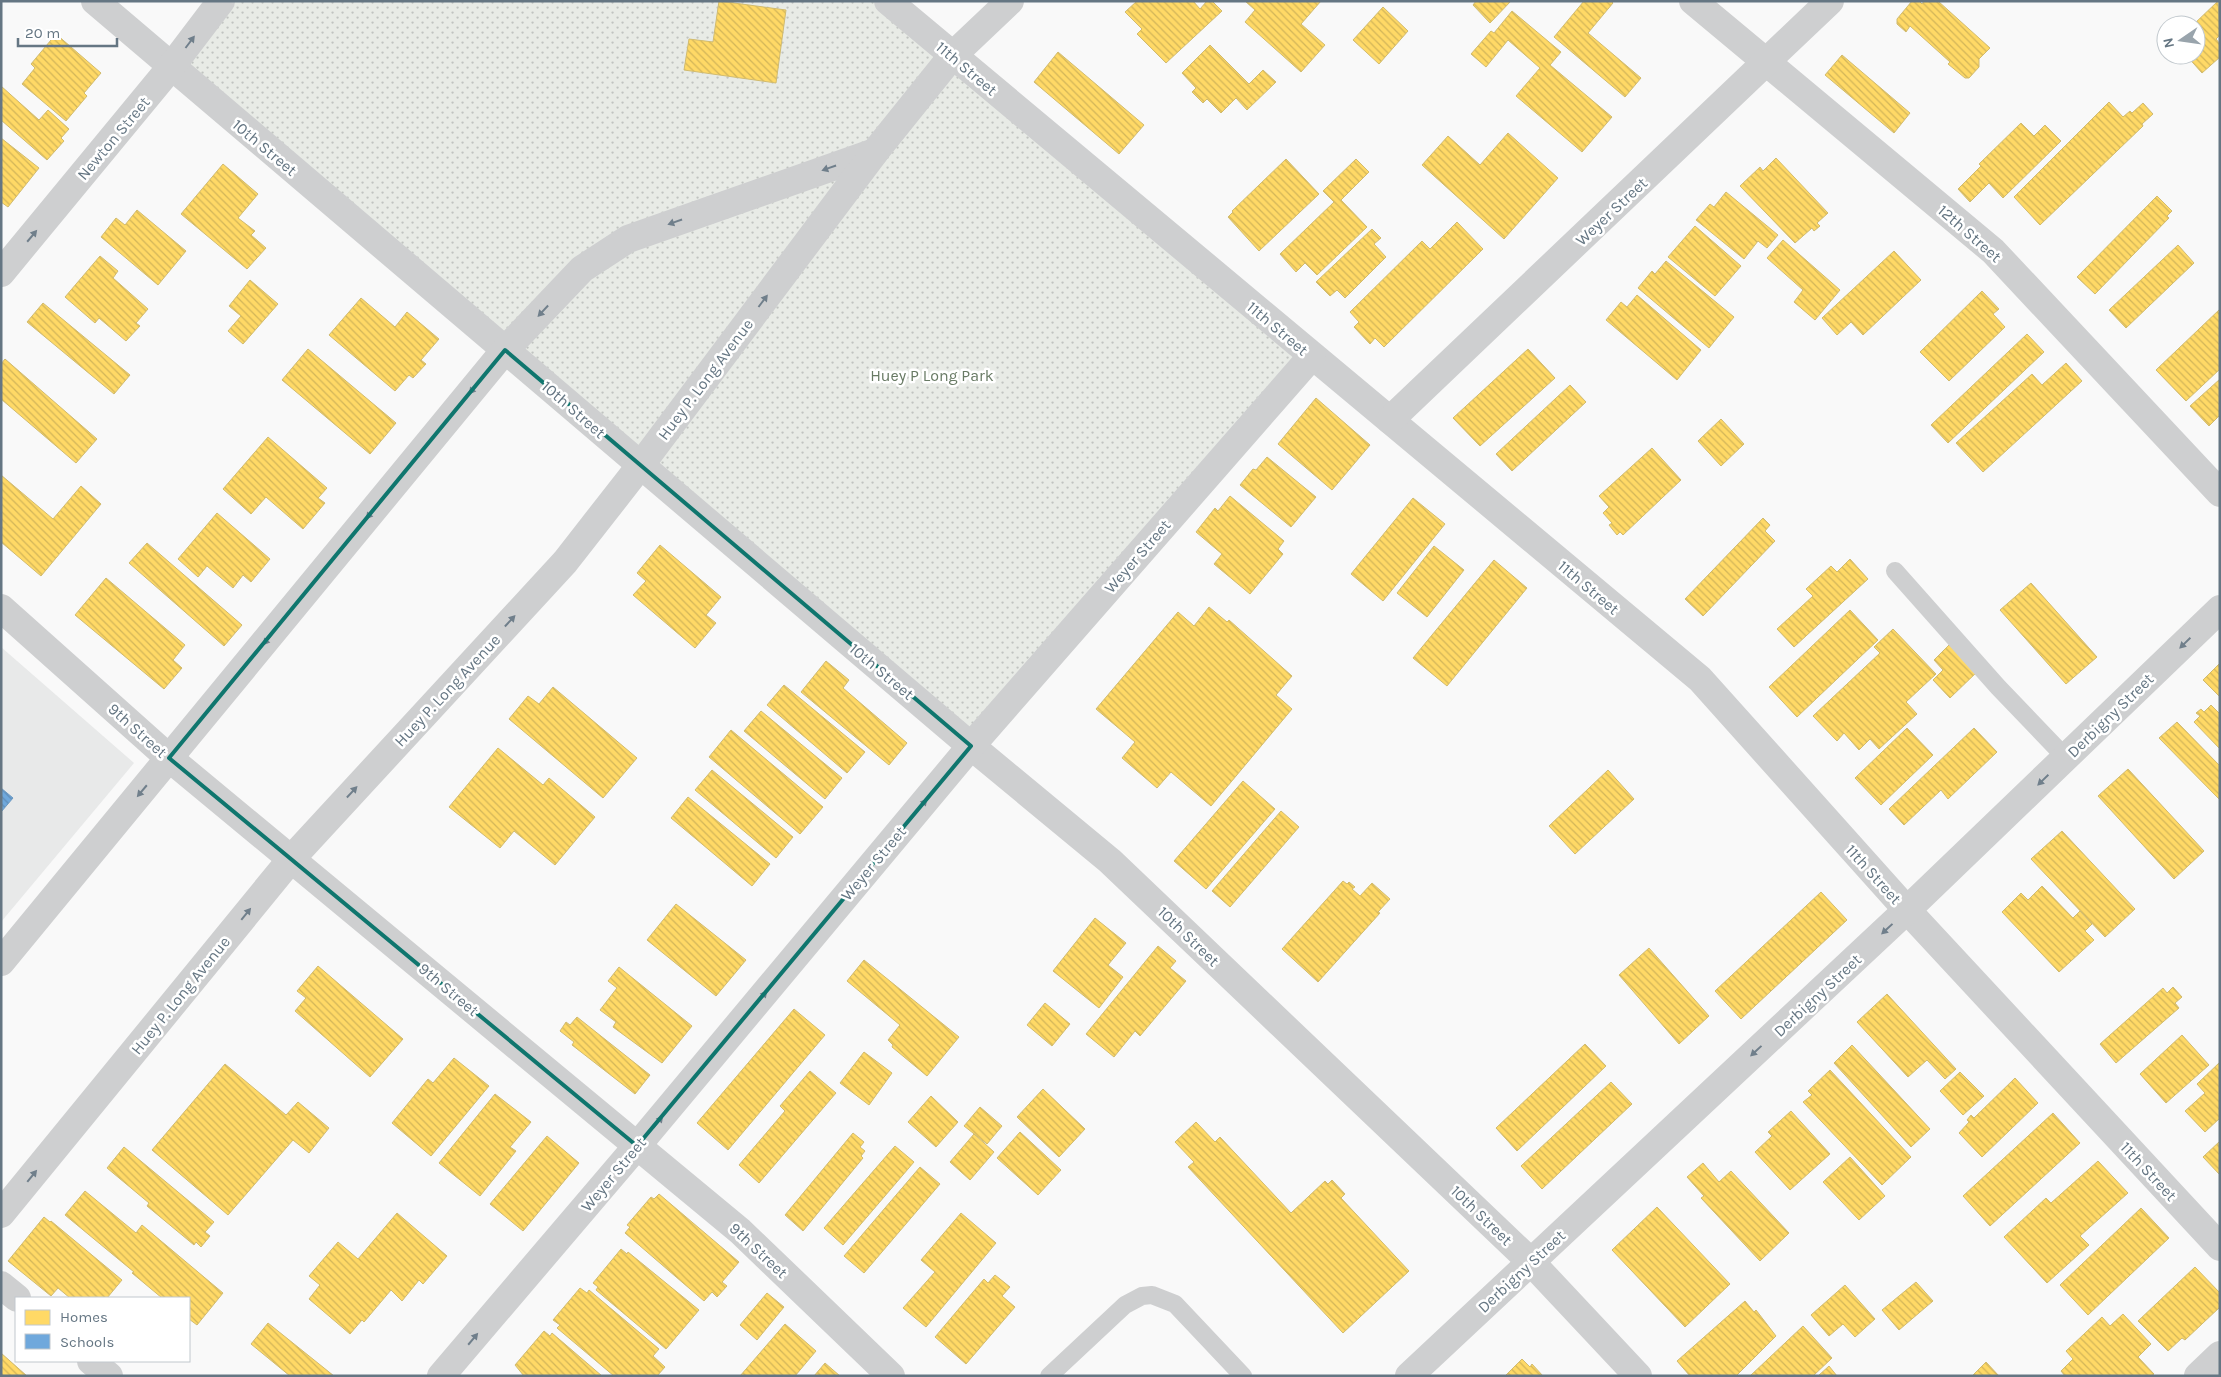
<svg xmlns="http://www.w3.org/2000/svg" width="2221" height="1377" font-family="Karla,sans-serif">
	<defs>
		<pattern id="park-dots" width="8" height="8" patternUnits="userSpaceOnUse" patternTransform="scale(1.25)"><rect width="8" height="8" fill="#e8ebe6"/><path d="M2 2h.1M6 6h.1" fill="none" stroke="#c0c3c0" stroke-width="1.8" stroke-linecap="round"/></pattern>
		<pattern id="homes-back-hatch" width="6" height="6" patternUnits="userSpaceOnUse" patternTransform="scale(1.25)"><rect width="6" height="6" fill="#ffd966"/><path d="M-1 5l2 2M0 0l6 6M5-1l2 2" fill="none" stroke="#d2b559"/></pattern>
		<pattern id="schools-back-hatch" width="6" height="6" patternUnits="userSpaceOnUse" patternTransform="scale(1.25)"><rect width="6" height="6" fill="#6fa8dc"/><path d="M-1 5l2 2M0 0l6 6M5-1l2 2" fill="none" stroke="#5f8db8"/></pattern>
	</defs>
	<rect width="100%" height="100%" fill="#f9f9f9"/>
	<path fill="#e8e9e9" d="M1,647L134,763L1,922Z"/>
	<path fill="url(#park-dots)" d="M221,1H888L1312,356L971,746L171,67Z"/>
	<g fill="url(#homes-back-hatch)" stroke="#d1bb6f">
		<path d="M719,1L786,10L776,83L684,70L689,39L713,42Z"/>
		<path d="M1137,1H1193L1200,9L1207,1H1212L1222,11L1166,63L1137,34L1142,29L1125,12Z"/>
		<path d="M1245,1H1321L1301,24L1325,45L1301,72L1245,22L1255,10Z"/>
		<path d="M1476,1H1511L1490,23L1473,5Z"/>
		<path d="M1584,1H1611L1613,3L1588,33L1641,78L1625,97L1554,37Z"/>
		<path d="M1912,1H1919L1922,4L1924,1H1938L1990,48L1979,59V67L1969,78H1965L1948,64L1950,62L1910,26L1906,32L1897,24V19Z"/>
		<path d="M2218,1L2220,35L2216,39L2220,44V57L2202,73L2186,55H2196V25H2193Z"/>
		<path d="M1383,7L1408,31L1379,64L1353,40Z"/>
		<path d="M1512,11L1561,52L1550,65L1612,117L1582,152L1516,96L1540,68L1508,40L1486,67L1471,54L1491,31L1494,33Z"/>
		<path d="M56,34L101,73L84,93L87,96L66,121L22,84L35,68L31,64Z"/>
		<path d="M1210,45L1249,84L1263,70L1276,82L1247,110L1236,98L1221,113L1207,99L1203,103L1192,92L1196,88L1182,73Z"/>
		<path d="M1058,52L1144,125L1119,154L1034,82Z"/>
		<path d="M1842,55L1910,113L1894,133L1825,75Z"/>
		<path d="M1,86L39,120L48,110L69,129L61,138L64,141L47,160L1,120Z"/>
		<path d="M2109,102L2123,117L2130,111L2132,113L2143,103L2153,114L2142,124L2143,126L2040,225L2014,197Z"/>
		<path d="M2021,123L2034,136L2045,125L2061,141L2003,198L1989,183L1970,202L1958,189L1981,166L1979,164Z"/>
		<path d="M1508,133L1558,178L1504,239L1422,165L1448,136L1480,165Z"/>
		<path d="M1,138L39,168L8,207L1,202Z"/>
		<path d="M1776,158L1828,213L1817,223L1820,226L1814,231L1812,228L1795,243L1740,186L1760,167L1763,171Z"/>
		<path d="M1286,159L1319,194L1259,251L1228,217L1233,212L1232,211Z"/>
		<path d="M1356,159L1369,172L1341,200L1367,227L1317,275L1305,263L1296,272L1280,254L1334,202L1323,191Z"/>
		<path d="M223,164L258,194L238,218L255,231L251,235L266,248L247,269L181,214Z"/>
		<path d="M1726,192L1778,235L1767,248L1758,241L1744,259L1696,220L1710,204L1714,207Z"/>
		<path d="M2157,196L2172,211L2167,216L2169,218L2095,294L2077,277Z"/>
		<path d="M137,210L186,251L158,285L101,237L116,218L125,225Z"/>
		<path d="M1457,222L1483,249L1384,347L1375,338L1370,344L1354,327L1359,322L1350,312L1422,241L1430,249Z"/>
		<path d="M1695,226L1741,266L1715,296L1668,257Z"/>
		<path d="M1372,229L1381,238L1374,244L1386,257L1345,298L1337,290L1330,296L1316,282Z"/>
		<path d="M1783,240L1840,290L1815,320L1794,302L1803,290L1767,258Z"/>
		<path d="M2178,245L2194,263L2126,328L2109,310Z"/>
		<path d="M1894,251L1921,280L1863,335L1851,322L1837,335L1822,318Z"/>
		<path d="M100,256L118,271L113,278L148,309L136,323L140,326L126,341L99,318L95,323L65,297Z"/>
		<path d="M1666,261L1734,317L1709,348L1638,288L1652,271L1655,274Z"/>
		<path d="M250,280L278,304L243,344L228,331L241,316L229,306Z"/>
		<path d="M1982,291L1999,309L1993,314L2005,327L1949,381L1920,352Z"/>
		<path d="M1637,295L1701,350L1677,380L1606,320L1621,302L1627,307Z"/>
		<path d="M361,298L395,327L407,312L439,339L421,360L426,364L413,378L409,375L395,391L329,335Z"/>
		<path d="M43,303L130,375L114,394L27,322Z"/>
		<path d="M2220,309V369L2186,401L2156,370Z"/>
		<path d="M2027,334L2044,352L1948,443L1931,425Z"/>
		<path d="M308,349L396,423L370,454L282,380Z"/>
		<path d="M1528,349L1555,378L1480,446L1453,418Z"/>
		<path d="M5,359L97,439L76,463L1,399V364Z"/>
		<path d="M2066,363L2082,381L1983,472L1956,443L2032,374L2042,385Z"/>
		<path d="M2220,379V415L2209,426L2190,406Z"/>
		<path d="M1570,385L1586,402L1512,471L1496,454Z"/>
		<path d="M1316,398L1370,445L1332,490L1278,444Z"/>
		<path d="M1721,419L1744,444L1721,466L1698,441Z"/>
		<path d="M268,437L327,488L318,498L325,503L303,529L266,497L251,514L223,489Z"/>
		<path d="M1652,448L1681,480L1623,535L1620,532L1617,535L1609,525L1612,523L1603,513L1609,507L1599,496Z"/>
		<path d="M1267,457L1316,497L1291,527L1240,485L1253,469L1256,470Z"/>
		<path d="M1,475L53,519L81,486L101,504L41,576L1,542Z"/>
		<path d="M1230,496L1284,541L1278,549L1283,554L1250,594L1214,564L1222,554L1196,532L1215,508L1218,511Z"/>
		<path d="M1413,498L1445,524L1383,601L1351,574Z"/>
		<path d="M217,513L270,559L251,582L243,575L233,588L207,566L198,577L178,559Z"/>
		<path d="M1763,518L1770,525L1765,531L1775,541L1703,616L1685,599Z"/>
		<path d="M147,543L242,625L224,646L129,563Z"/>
		<path d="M660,545L721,597L706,615L716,623L695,648L633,595L646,581L637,573Z"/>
		<path d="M1434,546L1464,570L1427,617L1397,593Z"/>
		<path d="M1850,559L1868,579L1794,647L1777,629L1813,596L1806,589L1831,566L1837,572Z"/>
		<path d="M1494,560L1527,588L1447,686L1413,658Z"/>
		<path d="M106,578L185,645L173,660L182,668L164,689L75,615Z"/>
		<path d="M2031,583L2097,657L2066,684L2000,610Z"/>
		<path d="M1209,607L1227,622L1229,620L1292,676L1276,695L1292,709L1211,806L1171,772L1157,788L1122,758L1135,742L1096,709L1178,612L1194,626Z"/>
		<path d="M1850,610L1878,640L1797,717L1769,687Z"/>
		<path d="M1893,629L1936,674L1906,702L1917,714L1879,749L1870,739L1859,750L1844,733L1837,741L1813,716L1880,653L1874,647Z"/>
		<path d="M1951,643L1978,671L1950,698L1933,680L1943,670L1934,660Z"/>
		<path d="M826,661L849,680L843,688L907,743L889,765L801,692Z"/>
		<path d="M2220,663V697L2203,680Z"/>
		<path d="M784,685L865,752L847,773L767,705Z"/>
		<path d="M553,687L637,758L603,798L509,719L528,696L539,704Z"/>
		<path d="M2211,705L2220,714V749L2194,722L2200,716L2196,713L2201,709L2204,712Z"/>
		<path d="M761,711L842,778L825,799L744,731Z"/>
		<path d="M2177,722L2220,766L2219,799L2159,738Z"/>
		<path d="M1907,728L1933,755L1881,805L1855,778Z"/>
		<path d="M1974,728L1997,752L1948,799L1941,790L1904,825L1889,809Z"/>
		<path d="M731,730L823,807L800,834L709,757Z"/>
		<path d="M498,748L543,785L549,778L595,817L555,865L514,831L500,848L449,807Z"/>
		<path d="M2128,769L2204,851L2174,879L2098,796Z"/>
		<path d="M712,770L793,837L776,858L695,790Z"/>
		<path d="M1608,770L1634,799L1575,854L1549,826Z"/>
		<path d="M1243,781L1275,809L1206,889L1174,861Z"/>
		<path d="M688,797L770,864L752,886L671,818Z"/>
		<path d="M1281,811L1299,827L1230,907L1212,891Z"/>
		<path d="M2062,831L2135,909L2105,937L2031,859Z"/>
		<path d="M1343,881L1347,884L1349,882L1355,887L1352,889L1360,896L1372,883L1390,899L1378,912L1380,913L1318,982L1282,949Z"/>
		<path d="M2042,886L2073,918L2080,911L2092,924L2085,931L2094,940L2059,972L2002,912L2021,893L2028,900Z"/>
		<path d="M1821,892L1847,920L1741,1019L1715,991Z"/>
		<path d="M676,904L746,960L716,996L647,940Z"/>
		<path d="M1095,918L1126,943L1108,965L1123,977L1099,1008L1053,971Z"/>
		<path d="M1158,946L1176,961L1170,968L1186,981L1140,1036L1135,1031L1114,1057L1086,1034Z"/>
		<path d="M1649,948L1709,1016L1679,1044L1619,975Z"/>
		<path d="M864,960L959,1037L927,1076L892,1047L893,1045L888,1040L900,1025L847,981Z"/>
		<path d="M318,966L403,1039L370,1077L295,1011L306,998L297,991Z"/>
		<path d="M619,967L692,1026L662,1063L613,1027L616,1022L600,1010L617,988L608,981Z"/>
		<path d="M2173,987L2182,997L2175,1003L2179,1008L2116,1063L2100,1044L2163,988L2167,993Z"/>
		<path d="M1887,994L1956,1069L1945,1079L1927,1060L1908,1077L1857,1022Z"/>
		<path d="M1045,1003L1070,1024L1052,1046L1027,1025Z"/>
		<path d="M794,1009L825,1035L728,1150L697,1123Z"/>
		<path d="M577,1017L650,1075L635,1094L572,1045L574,1042L560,1031L566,1022L570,1025Z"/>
		<path d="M2182,1035L2209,1065L2166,1103L2140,1074Z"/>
		<path d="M1585,1044L1606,1066L1517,1151L1496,1128Z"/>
		<path d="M1852,1045L1930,1129L1911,1147L1834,1063Z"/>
		<path d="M864,1052L892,1073L869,1105L840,1083Z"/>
		<path d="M454,1058L489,1086L431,1156L392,1123L428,1079L433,1083Z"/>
		<path d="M2220,1062V1118L2205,1132L2185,1111L2205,1093L2197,1084Z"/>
		<path d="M225,1064L286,1115L298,1102L329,1128L309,1153L293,1140L228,1215L152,1150Z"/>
		<path d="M1830,1070L1911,1157L1882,1185L1803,1102L1812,1095L1808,1091Z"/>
		<path d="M810,1071L836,1093L759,1183L739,1165L785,1111L780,1106Z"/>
		<path d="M1960,1072L1984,1096L1963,1115L1940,1091Z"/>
		<path d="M2015,1078L2038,1103L1982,1157L1959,1133L1969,1122L1967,1120L1971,1115L1974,1118Z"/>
		<path d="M1611,1082L1632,1104L1542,1189L1521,1166Z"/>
		<path d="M1043,1089L1085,1129L1059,1157L1017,1117Z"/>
		<path d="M495,1094L531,1122L510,1147L516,1151L480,1196L439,1163Z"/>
		<path d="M931,1096L958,1122L936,1147L908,1122Z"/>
		<path d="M980,1107L1002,1126L987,1144L964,1126Z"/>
		<path d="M1791,1111L1830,1154L1790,1190L1755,1152L1772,1136L1768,1132Z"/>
		<path d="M2053,1113L2080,1143L1990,1226L1963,1196Z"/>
		<path d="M1196,1122L1215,1142L1220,1137L1291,1213L1325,1181L1328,1184L1332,1180L1345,1194L1341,1198L1409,1271L1343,1333L1188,1167L1194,1162L1175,1142Z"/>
		<path d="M1020,1132L1061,1170L1038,1195L997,1158Z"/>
		<path d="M853,1133L864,1142L860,1147L865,1151L861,1156L863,1158L803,1231L785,1215Z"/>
		<path d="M974,1134L994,1152L970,1180L950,1162Z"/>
		<path d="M547,1136L579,1163L523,1231L490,1204Z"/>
		<path d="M2220,1141V1175L2203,1157Z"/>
		<path d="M895,1146L914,1162L843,1245L824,1228Z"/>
		<path d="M124,1147L214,1222L205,1232L210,1236L201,1247L196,1242L194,1245L147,1206L149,1203L107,1168Z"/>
		<path d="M1850,1157L1885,1196L1859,1220L1823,1182Z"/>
		<path d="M2098,1161L2128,1193L2080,1236L2089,1245L2047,1283L2004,1237L2046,1198L2051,1203Z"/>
		<path d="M1703,1163L1719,1182L1731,1171L1789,1233L1760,1261L1701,1198L1704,1196L1687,1177Z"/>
		<path d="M920,1167L940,1184L864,1273L844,1256Z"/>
		<path d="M85,1191L136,1233L142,1225L223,1293L197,1325L189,1319V1298H162L132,1273L134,1272L65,1215Z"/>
		<path d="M659,1194L739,1262L722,1282L727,1286L717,1297L712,1292L704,1301L625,1233L630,1227L627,1225L651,1197L654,1199Z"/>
		<path d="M1657,1207L1730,1284L1685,1327L1612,1250Z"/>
		<path d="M2141,1208L2169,1238L2088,1315L2060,1285Z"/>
		<path d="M397,1213L447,1256L423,1284L419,1280L402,1301L391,1290L364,1322L362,1320L350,1334L309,1299L320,1285L309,1276L338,1242L358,1259Z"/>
		<path d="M961,1213L996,1243L926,1327L903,1308L935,1272L921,1260Z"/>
		<path d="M44,1217L50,1222L51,1221L122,1280L107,1298H70L58,1288L51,1296L8,1261Z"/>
		<path d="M621,1249L627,1254L628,1252L699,1310L666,1349L596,1290L598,1287L593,1283Z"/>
		<path d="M2195,1267L2220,1293V1307L2185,1340L2182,1338L2168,1351L2138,1321Z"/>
		<path d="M995,1275L1010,1287L1002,1296L1015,1307L966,1364L935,1337L984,1279L988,1283Z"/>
		<path d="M1916,1282L1933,1301L1899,1330L1882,1310Z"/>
		<path d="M1845,1285L1875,1319L1855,1337L1843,1324L1829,1336L1811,1315Z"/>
		<path d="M580,1288L587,1293L589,1290L659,1349L653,1356L665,1367L657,1376H614L557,1328L560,1325L553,1320Z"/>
		<path d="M767,1293L784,1307L757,1340L740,1325Z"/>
		<path d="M1745,1301L1754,1312L1756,1310L1776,1336L1736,1376H1690L1677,1361Z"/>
		<path d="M2123,1314L2151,1344L2138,1357L2154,1374L2151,1376H2065L2061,1371L2073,1359L2066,1351L2102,1317L2110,1326Z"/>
		<path d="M268,1323L334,1376H290L251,1344Z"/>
		<path d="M785,1324L816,1351L795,1376H740Z"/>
		<path d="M1803,1326L1832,1358L1813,1376H1750Z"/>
		<path d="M544,1331L550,1336L552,1333L602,1376H524L515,1365Z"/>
		<path d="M1,1353L27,1376H1Z"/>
		<path d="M1522,1359L1530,1367L1532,1364L1543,1376H1505Z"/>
		<path d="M1986,1362L1999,1376H1972Z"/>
		<path d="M825,1363L840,1376H814Z"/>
		<path d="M1829,1366L1837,1376H1818Z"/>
	</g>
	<path fill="url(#schools-back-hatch)" stroke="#6c99c1" d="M1,788L13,798L1,812Z"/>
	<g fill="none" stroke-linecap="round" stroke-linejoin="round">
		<g stroke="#cecfd0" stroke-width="18">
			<path d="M1895,571L1998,687L2066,758"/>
			<path d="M1049,1376L1125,1305L1142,1296L1152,1295L1175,1304L1243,1376"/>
		</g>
		<g stroke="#cecfd0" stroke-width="28">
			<path d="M95,1L971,746L1110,861L1531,1262L1638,1376"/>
			<path d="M888,1L1700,679L1907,910L2220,1247"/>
			<path d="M1693,1L1993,251L2220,493"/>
			<path d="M1,273L171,67L221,1"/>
			<path d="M1390,420L1830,1"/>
			<path d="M1,608L169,758L740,1231L891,1376"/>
			<path d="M1,962L505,350L582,269L628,239L875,152"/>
			<path d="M1,1214L292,858L565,562L640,466L875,152L952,56L1010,1"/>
			<path d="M1,1285L17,1298"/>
			<path d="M91,1361L109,1376"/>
			<path d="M441,1376L637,1146L971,746L1312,356"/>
			<path d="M1409,1376L1907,910L2220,609"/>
			<path d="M2198,1376L2220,1355"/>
		</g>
	</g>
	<defs><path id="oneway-solid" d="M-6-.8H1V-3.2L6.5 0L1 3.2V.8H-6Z" transform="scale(1.25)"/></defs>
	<g fill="#707f8b">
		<use href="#oneway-solid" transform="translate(190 42) rotate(-53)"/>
		<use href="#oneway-solid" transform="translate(829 168) rotate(161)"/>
		<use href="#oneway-solid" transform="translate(675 222) rotate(161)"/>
		<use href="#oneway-solid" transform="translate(32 236) rotate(-50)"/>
		<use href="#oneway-solid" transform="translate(763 301) rotate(-53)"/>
		<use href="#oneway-solid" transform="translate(543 311) rotate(133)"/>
		<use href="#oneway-solid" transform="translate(474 388) rotate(129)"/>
		<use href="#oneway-solid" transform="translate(371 513) rotate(129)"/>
		<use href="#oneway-solid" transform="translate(510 621) rotate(-47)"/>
		<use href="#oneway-solid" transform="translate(268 639) rotate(129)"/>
		<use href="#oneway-solid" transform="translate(2185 643) rotate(136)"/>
		<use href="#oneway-solid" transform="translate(2043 780) rotate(136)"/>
		<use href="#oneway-solid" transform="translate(142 791) rotate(130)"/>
		<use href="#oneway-solid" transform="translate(352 792) rotate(-47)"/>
		<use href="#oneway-solid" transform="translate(922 805) rotate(-50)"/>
		<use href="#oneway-solid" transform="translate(246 914) rotate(-51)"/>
		<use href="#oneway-solid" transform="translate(1887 929) rotate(137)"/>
		<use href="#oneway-solid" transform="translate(762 997) rotate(-50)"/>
		<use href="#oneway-solid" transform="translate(1756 1051) rotate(137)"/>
		<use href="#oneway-solid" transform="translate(658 1122) rotate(-50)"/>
		<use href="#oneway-solid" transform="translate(32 1176) rotate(-51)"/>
		<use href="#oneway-solid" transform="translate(473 1339) rotate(-50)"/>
	</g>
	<path fill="none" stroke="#0f766e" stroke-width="4" stroke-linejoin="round" d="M505,350L971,746L637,1146L169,758Z"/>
	<g text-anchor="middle" stroke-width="5" stroke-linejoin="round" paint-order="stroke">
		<g font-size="16" fill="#657683" stroke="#fff">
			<text transform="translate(967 68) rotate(40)" y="6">11th Street</text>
			<text transform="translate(113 138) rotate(-50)" y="6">Newton Street</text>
			<text transform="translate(265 147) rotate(40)" y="6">10th Street</text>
			<text transform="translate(1611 211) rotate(-43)" y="6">Weyer Street</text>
			<text transform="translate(1970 233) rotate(41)" y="6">12th Street</text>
			<text transform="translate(1278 328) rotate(40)" y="6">11th Street</text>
			<text transform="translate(705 379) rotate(-53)" y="6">Huey P. Long Avenue</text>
			<text transform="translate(574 409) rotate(41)" y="6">10th Street</text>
			<text transform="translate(1137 556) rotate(-49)" y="6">Weyer Street</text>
			<text transform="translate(1589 587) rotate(40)" y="6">11th Street</text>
			<text transform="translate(882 671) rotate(40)" y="6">10th Street</text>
			<text transform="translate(447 690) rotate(-47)" y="6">Huey P. Long Avenue</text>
			<text transform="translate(2110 715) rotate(-44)" y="6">Derbigny Street</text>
			<text transform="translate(138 730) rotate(42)" y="6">9th Street</text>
			<text transform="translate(873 863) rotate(-50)" y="6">Weyer Street</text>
			<text transform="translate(1874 874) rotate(48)" y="6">11th Street</text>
			<text transform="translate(1189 936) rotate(44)" y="6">10th Street</text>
			<text transform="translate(449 989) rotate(40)" y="6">9th Street</text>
			<text transform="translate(180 995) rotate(-51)" y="6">Huey P. Long Avenue</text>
			<text transform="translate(1817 995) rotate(-43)" y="6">Derbigny Street</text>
			<text transform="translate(2149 1171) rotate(47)" y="6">11th Street</text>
			<text transform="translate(613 1174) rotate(-50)" y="6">Weyer Street</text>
			<text transform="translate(1482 1215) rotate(44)" y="6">10th Street</text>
			<text transform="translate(759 1250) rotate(43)" y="6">9th Street</text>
			<text transform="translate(1521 1271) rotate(-43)" y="6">Derbigny Street</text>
		</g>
		<g font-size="16" fill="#687a64" stroke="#fff">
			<text x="932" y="381">Huey P Long Park</text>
		</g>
	</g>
	<rect width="2221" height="1377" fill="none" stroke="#657683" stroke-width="5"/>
	<rect x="15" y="1297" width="175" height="65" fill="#ffffff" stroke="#c1c8cd"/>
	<rect x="25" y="1310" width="25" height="15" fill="#ffd966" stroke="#c1c8cd"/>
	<text x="60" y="1322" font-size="15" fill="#657683">Homes</text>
	<rect x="25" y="1334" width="25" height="15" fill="#6fa8dc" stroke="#c1c8cd"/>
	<text x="60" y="1347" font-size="15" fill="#657683">Schools</text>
	<g transform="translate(2181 40) rotate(257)"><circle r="24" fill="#ffffff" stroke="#c1c8cd"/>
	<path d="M0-4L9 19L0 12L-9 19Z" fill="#99a4ac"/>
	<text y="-8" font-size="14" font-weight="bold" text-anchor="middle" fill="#657683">N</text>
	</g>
	<path d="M18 38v8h99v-8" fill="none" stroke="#657683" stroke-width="2.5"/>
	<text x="25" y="38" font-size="15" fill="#657683" stroke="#ffffff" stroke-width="4" paint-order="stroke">20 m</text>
</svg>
